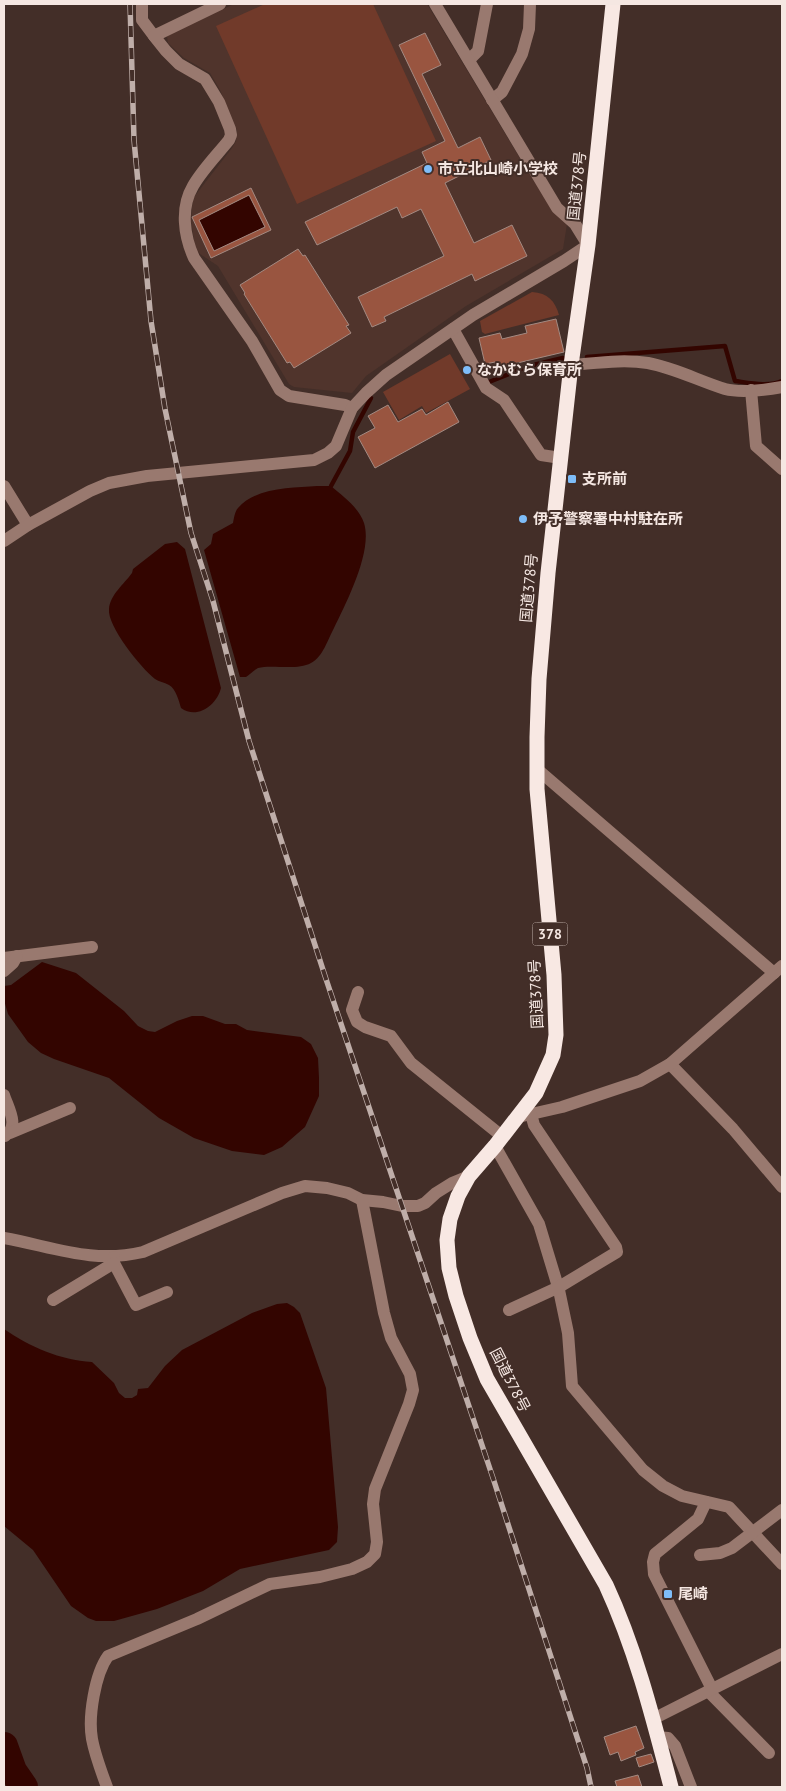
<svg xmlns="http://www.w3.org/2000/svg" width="786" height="1791" font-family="'PT Sans','Noto Sans JP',sans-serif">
	<rect width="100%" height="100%" fill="#432e28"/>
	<path fill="#50342c" d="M234,4H427L533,180L567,224L563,249L466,306L366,376L352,393L294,387L289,384L218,266L200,254L195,247L191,221L192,206L194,197L232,148L236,141L237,130L220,90L210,73L184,58L168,43L167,36Z"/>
	<g fill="#713a2a">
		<path d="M265,4H373L436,141L297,204L216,26Z"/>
		<path d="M532,292C548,293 555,301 559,315L485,334L482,332L480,321Z"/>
		<path d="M450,354L470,389L426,413L422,406L399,420L383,392Z"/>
	</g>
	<g fill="#330500">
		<path d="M249,195L265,227L214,251L199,220Z"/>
		<path d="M317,486H331C343,496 359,508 364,523C373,551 346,603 334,628C328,639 323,657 311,663C296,671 272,664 258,668C254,670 249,675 246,677H240L204,550L211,544L213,534L233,523C234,518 235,511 238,508C256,487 292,488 317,486Z"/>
		<path d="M177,542L185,549L221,688C217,705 197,720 181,708C179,701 176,689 169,685C164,682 159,682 155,679C141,668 107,626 109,609C110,595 124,584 132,573L133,569L165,544Z"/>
		<path d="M42,962L76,973L124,1011L138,1026L148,1031L155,1032L177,1021L192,1016H203L225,1024H236L247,1030L301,1037L311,1044L318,1058L319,1078V1096L305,1127L282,1147L264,1155L232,1151L194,1138L159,1118L109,1078L54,1059L41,1053L28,1042L8,1014L4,1000V986L11,985Z"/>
		<path d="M287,1303L294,1307L300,1313L326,1388L338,1527L337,1542L329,1550L240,1569L203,1591L157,1609L114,1621H96L88,1618L71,1606L33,1550L4,1526V1329C30,1347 60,1360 92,1362L114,1383L119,1393L125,1398H132L137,1395L138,1389L148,1388L165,1366L182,1350L252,1313L277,1304Z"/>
	</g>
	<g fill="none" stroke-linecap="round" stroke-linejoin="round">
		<g stroke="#330500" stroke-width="4.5">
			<path d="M587,357L725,346L735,381C750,383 769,387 782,381"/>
			<path d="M489,382L529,366L563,358"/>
			<path d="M331,486L350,451L353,432L371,398"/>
		</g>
		<path stroke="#330500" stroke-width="28" d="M4,1746L13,1771L24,1787"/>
	</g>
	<g fill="#995540" stroke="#a38a82" fill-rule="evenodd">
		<path d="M425,33L441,65L422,74L458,148L480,137L491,160L445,183L474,243L512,225L527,256L475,281L472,274L384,317L386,321L372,327L358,297L444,256L421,209L402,218L397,207L317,245L305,222L427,163L422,152L445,141L399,45Z"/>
		<path d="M251,188L271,230L211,258L192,217ZM249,195L265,227L214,251L199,220Z"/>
		<path d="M298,249L303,256L305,255L349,325L346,326L351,333L294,368L290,362L287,363L244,294L245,293L240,285Z"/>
		<path d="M556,319L564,352L496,368L495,362L485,364L479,338L500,333L502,339L527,333L525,326Z"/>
		<path d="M448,402L459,422L375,468L358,437L375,428L368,416L388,405L398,422L422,409L426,415Z"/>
		<path d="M636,1726L644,1748L635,1752L636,1755L621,1761L618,1752L610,1755L604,1737Z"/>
		<path d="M651,1754L654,1762L639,1767L636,1758Z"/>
		<path d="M638,1775L642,1787H617L615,1781Z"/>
	</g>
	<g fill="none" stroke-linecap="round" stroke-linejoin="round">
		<g stroke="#99796f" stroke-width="12">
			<path d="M142,4V20L154,36"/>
			<path d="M220,4L154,36L166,51L179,64L205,79L219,102L230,129L231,135L229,140C217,155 202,170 193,186C180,208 184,236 194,258L252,341L280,390L289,396L345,405L352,408"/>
			<path d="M469,60L478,51L487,4"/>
			<path d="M492,100L502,92L522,54L529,29L530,4"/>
			<path d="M453,329L486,388L504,400L541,455L561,458"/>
			<path d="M571,365C597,363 623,359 648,363C675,368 699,381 725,389C740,393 767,390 782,387"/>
			<path d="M751,390L756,446L782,469"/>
			<path d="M4,486L28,525"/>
			<path d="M4,541L28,525L90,491L109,483L147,476L314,460L328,453L336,446L352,408L366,393L386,375L473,315L564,261L588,245L575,224L557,208L435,4"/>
			<path d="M537,769L774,973"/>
			<path d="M4,958L92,947"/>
			<path d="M4,971L13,963L17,956"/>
			<path d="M358,992L352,1010L357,1022L365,1027L391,1036L411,1063L503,1137"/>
			<path d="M670,1064L733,1129L782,1187"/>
			<path d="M4,1095C8,1108 20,1126 5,1136"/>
			<path d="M518,1117L562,1107L640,1081L670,1064L782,966"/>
			<path d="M10,1133L70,1108"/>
			<path d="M495,1146L539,1224L559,1290L568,1333L572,1386L643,1470L663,1486L682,1496L729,1507L782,1564"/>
			<path d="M4,1238C54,1247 92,1264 143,1252L282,1193L305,1186L327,1188L348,1193L362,1200L383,1202L402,1206H418L425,1203L436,1193L452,1183L469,1176"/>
			<path d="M114,1257V1263L136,1305L167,1292"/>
			<path d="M53,1300L114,1263"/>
			<path d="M509,1310L559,1287L617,1252L616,1247L534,1125L531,1114"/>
			<path d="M706,1502L698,1519L655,1554L653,1562L654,1574L712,1689"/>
			<path d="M700,1555L720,1553L732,1548L782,1510"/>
			<path d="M708,1691L769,1753"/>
			<path d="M653,1719L782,1654"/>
			<path d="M658,1737L668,1738L675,1746L691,1787"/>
			<path d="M107,1787C101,1771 95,1755 92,1739C88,1717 95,1674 108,1656L197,1619L270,1584L320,1577L352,1569L367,1562L375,1554L377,1542L373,1504L375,1489L409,1404L413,1390L410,1374L391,1338L384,1313L362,1200"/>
		</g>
		<path stroke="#f8e8e3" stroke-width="15" d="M613,4L588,245L571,365L548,573L539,679L537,737V789L554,975L556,1035L553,1055L536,1093L495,1146L469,1176L458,1196L450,1219L447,1240L449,1268L456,1296L470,1338L487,1379L606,1585C636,1650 653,1718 671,1787"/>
		<g stroke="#bfaea9" stroke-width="5.5">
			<path id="rail" d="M130,4L134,140L151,321L165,409L191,533L213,601L249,741L326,979L493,1478L587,1768L591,1787"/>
		</g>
		<use href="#rail" stroke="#432e28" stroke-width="4" stroke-dasharray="11" stroke-linecap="butt"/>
	</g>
	<g fill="#7ebdf9" stroke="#432e28" stroke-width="2">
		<circle cx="428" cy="169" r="5"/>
		<circle cx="467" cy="370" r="5"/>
		<rect x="567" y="474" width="10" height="10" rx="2.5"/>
		<circle cx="523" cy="519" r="5"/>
		<rect x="663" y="1589" width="10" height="10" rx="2.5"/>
	</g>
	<g text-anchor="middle" stroke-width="4" stroke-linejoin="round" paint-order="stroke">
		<rect fill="#432e28" stroke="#c0b0aa" stroke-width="1" x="532.5" y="922.5" width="35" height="23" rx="4"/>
		<g font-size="14" font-weight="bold" fill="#f5e7e2">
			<text x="550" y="939">378</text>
		</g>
		<g font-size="15" font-weight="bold" fill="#f5e7e2" stroke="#432e28" text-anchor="start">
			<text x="438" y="174">市立北山崎小学校</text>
			<text x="477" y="375">なかむら保育所</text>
			<text x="582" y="484">支所前</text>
			<text x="533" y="524">伊予警察署中村駐在所</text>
			<text x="678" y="1599">尾崎</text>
		</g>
		<g font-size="15" fill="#f5e7e2" stroke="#432e28">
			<text transform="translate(577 186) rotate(-84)" y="5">国道378号</text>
			<text transform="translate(529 588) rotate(-85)" y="5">国道378号</text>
			<text transform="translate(536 994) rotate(-93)" y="5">国道378号</text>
			<text transform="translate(510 1380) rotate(63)" y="5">国道378号</text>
		</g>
	</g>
	<rect width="786" height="1791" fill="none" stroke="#f5e7e2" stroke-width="10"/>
</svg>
